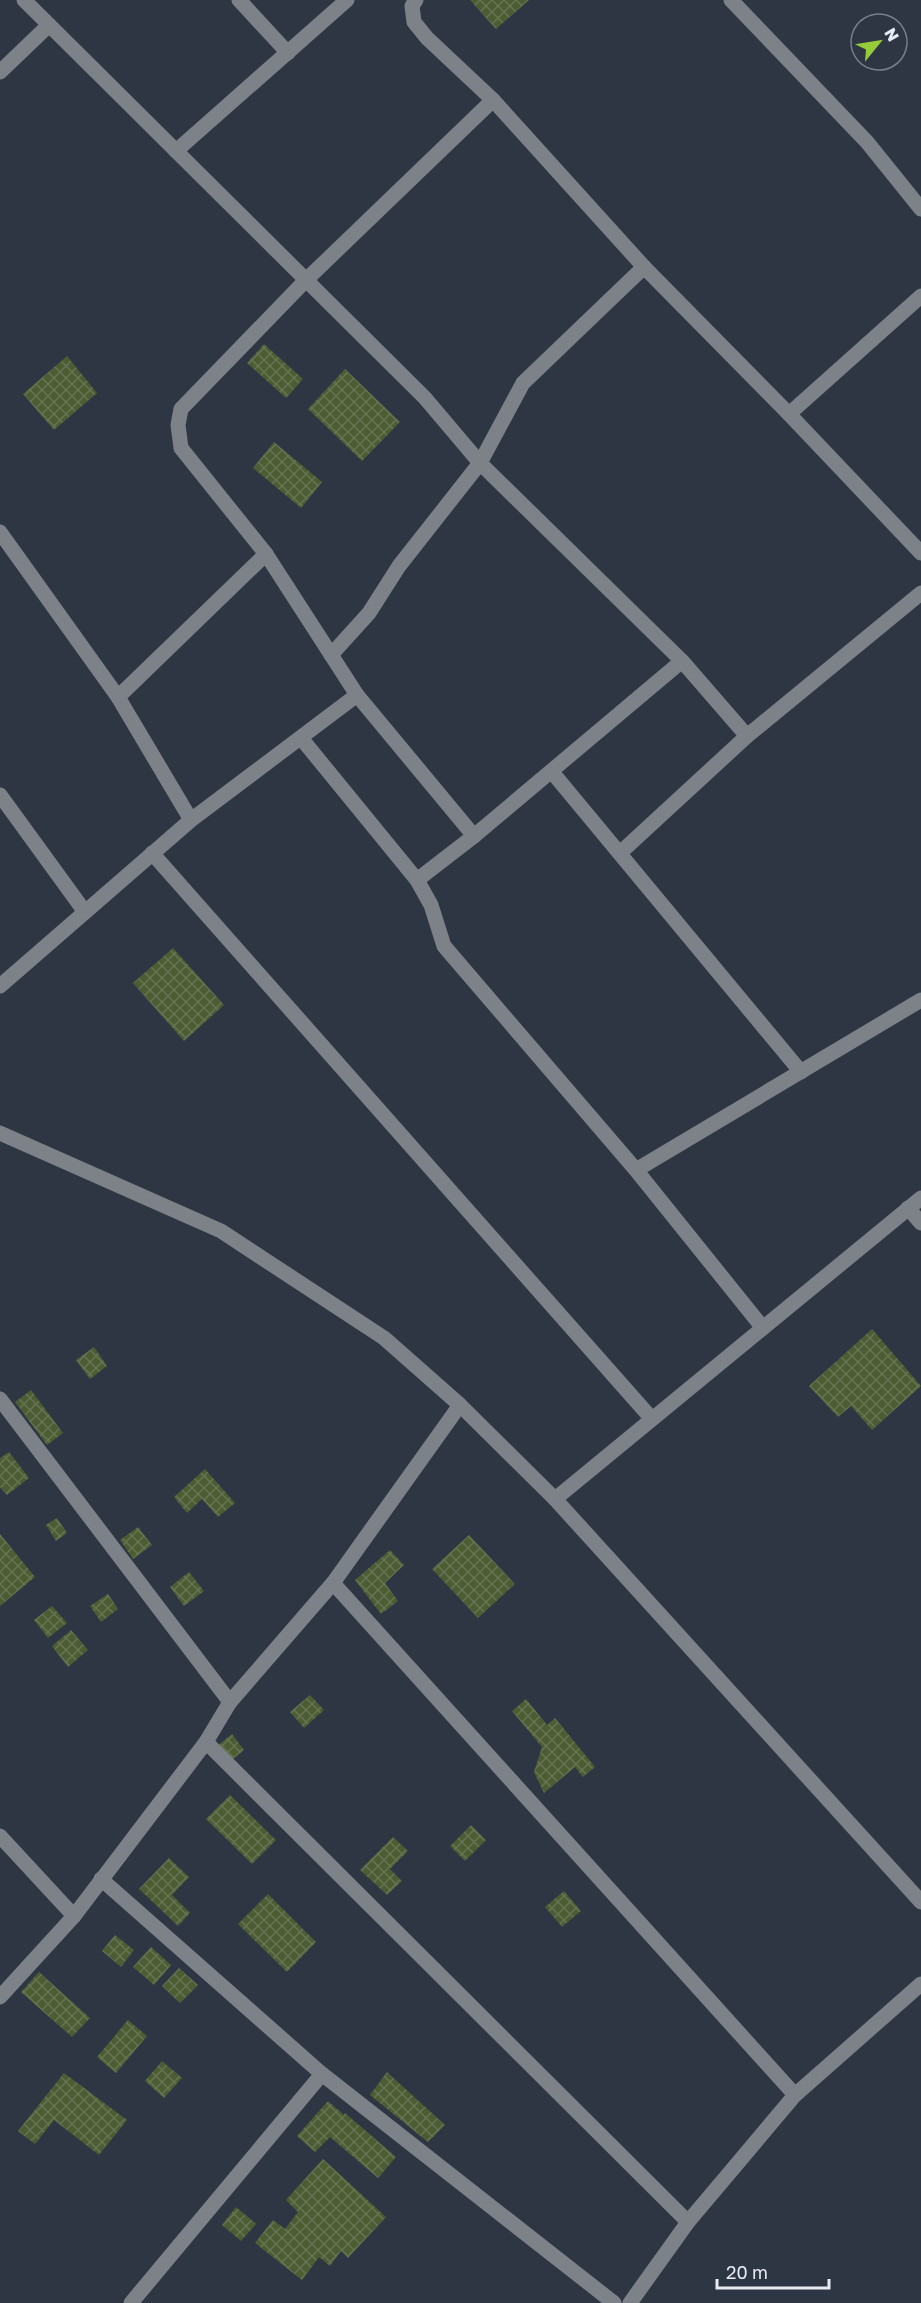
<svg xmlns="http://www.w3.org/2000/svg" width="921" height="2303" font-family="'Golos Text',sans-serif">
	<defs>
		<pattern id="building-cross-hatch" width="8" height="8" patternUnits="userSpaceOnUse" patternTransform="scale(1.5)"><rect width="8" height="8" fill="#4c5d34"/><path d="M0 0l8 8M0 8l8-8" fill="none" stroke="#667452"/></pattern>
	</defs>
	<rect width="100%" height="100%" fill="#2e3643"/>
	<g fill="url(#building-cross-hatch)">
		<path d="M470,0H529L496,29Z"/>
		<path d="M264,344L303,379L286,398L247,363Z"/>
		<path d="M67,356L97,393L54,430L23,394Z"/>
		<path d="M345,369L400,422L362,461L308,409Z"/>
		<path d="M274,442L322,482L301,508L253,468Z"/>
		<path d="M173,948L224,1005L184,1041L133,983Z"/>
		<path d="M872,1329L921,1386L872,1430L851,1406L838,1417L809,1386Z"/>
		<path d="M94,1347L107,1366L90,1379L76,1360Z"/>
		<path d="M31,1390L63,1433L47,1445L15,1402Z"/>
		<path d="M9,1452L29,1478L7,1495L0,1487V1458Z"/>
		<path d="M205,1469L235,1503L218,1517L202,1499L187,1513L174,1497Z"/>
		<path d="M57,1518L67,1533L56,1541L46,1525Z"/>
		<path d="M138,1527L152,1545L133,1559L120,1540Z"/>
		<path d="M0,1534L35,1577L0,1606Z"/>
		<path d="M469,1535L515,1584L478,1618L432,1569Z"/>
		<path d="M390,1550L404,1565L385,1583L398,1601L381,1614L355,1580Z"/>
		<path d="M189,1572L204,1591L184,1606L170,1587Z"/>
		<path d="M108,1594L118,1609L101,1622L90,1606Z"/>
		<path d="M52,1606L67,1623L48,1638L34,1620Z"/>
		<path d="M71,1630L88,1650L68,1667L52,1646Z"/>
		<path d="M310,1695L324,1710L304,1728L290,1712Z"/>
		<path d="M526,1699L547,1725L555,1718L595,1767L583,1777L575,1767L544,1793L534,1772L542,1747L512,1711Z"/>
		<path d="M232,1734L244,1750L228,1763L216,1747Z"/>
		<path d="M230,1795L276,1840L252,1864L206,1819Z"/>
		<path d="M471,1825L486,1840L465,1861L450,1846Z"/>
		<path d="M393,1837L408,1851L390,1869L402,1881L387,1895L360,1870Z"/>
		<path d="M169,1858L189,1877L172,1895L190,1913L178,1926L139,1889Z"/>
		<path d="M564,1891L581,1911L562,1927L545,1907Z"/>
		<path d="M268,1894L316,1942L287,1972L238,1924Z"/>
		<path d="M115,1935L134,1950L121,1967L102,1951Z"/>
		<path d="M151,1947L171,1965L154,1985L133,1967Z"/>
		<path d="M179,1968L198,1985L180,2003L162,1986Z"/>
		<path d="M39,1972L90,2018L72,2037L21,1992Z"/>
		<path d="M128,2020L147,2036L116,2073L97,2057Z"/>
		<path d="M162,2061L182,2078L164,2098L145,2081Z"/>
		<path d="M387,2072L445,2125L428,2142L370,2095Z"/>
		<path d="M64,2073L127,2120L99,2155L54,2120L35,2144L18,2131Z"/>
		<path d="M328,2101L344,2115L345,2113L396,2157L378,2178L330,2137L315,2152L297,2136Z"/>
		<path d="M323,2159L386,2217L348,2258L341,2251L330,2266L319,2257L302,2280L255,2243L273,2220L285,2229L298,2212L286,2200Z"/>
		<path d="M236,2207L256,2224L241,2241L222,2225Z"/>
	</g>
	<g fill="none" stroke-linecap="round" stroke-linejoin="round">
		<g stroke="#7d8288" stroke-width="15">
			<path d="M24,0L425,398L480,463L682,661L747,736"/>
			<path d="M239,0L288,53"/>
			<path d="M416,0L412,6L414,22L427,38L493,100L644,267L789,414L921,553"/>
			<path d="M731,0L867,142L921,209"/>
			<path d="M0,72L49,25"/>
			<path d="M493,100L306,280L181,409L178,425L181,448L266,554L357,695L474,836L682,661"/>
			<path d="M176,151L347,0"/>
			<path d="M789,414L921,296"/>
			<path d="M0,532L118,697L191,820"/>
			<path d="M331,655L369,613L399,566L480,463L523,383L644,267"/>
			<path d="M118,697L266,554"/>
			<path d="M301,738L417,880L431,905L444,946L636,1170L763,1328"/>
			<path d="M552,772L801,1072"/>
			<path d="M0,795L85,912"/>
			<path d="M152,853L652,1419"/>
			<path d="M620,853L747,736L921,593"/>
			<path d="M417,880L474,836"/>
			<path d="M0,986L191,820L357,695"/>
			<path d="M0,1133L221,1231L384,1338L460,1405L555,1499L921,1902"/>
			<path d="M636,1170L921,1000"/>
			<path d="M908,1208L921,1223"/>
			<path d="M0,1399L230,1702"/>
			<path d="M555,1499L921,1198"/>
			<path d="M333,1583L795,2095"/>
			<path d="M206,1742L688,2222"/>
			<path d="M0,1836L74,1916"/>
			<path d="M101,1879L322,2074L614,2303"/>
			<path d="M0,1997L74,1916L206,1742L230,1702L333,1583L460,1405"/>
			<path d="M131,2303L322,2074"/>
			<path d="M630,2303L688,2222L795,2095L921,1984"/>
		</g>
	</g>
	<g transform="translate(879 42) rotate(60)"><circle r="28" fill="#2e3643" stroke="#787f8a" stroke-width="1.5"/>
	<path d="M0-4.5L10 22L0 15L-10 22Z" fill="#97cc39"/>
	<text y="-9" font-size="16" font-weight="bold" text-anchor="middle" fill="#e6ecf4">N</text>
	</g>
	<path d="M717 2279v9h112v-9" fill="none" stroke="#e6ecf4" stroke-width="3"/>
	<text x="726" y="2279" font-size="18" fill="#e6ecf4" stroke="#2e3643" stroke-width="4.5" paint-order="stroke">20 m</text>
</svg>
